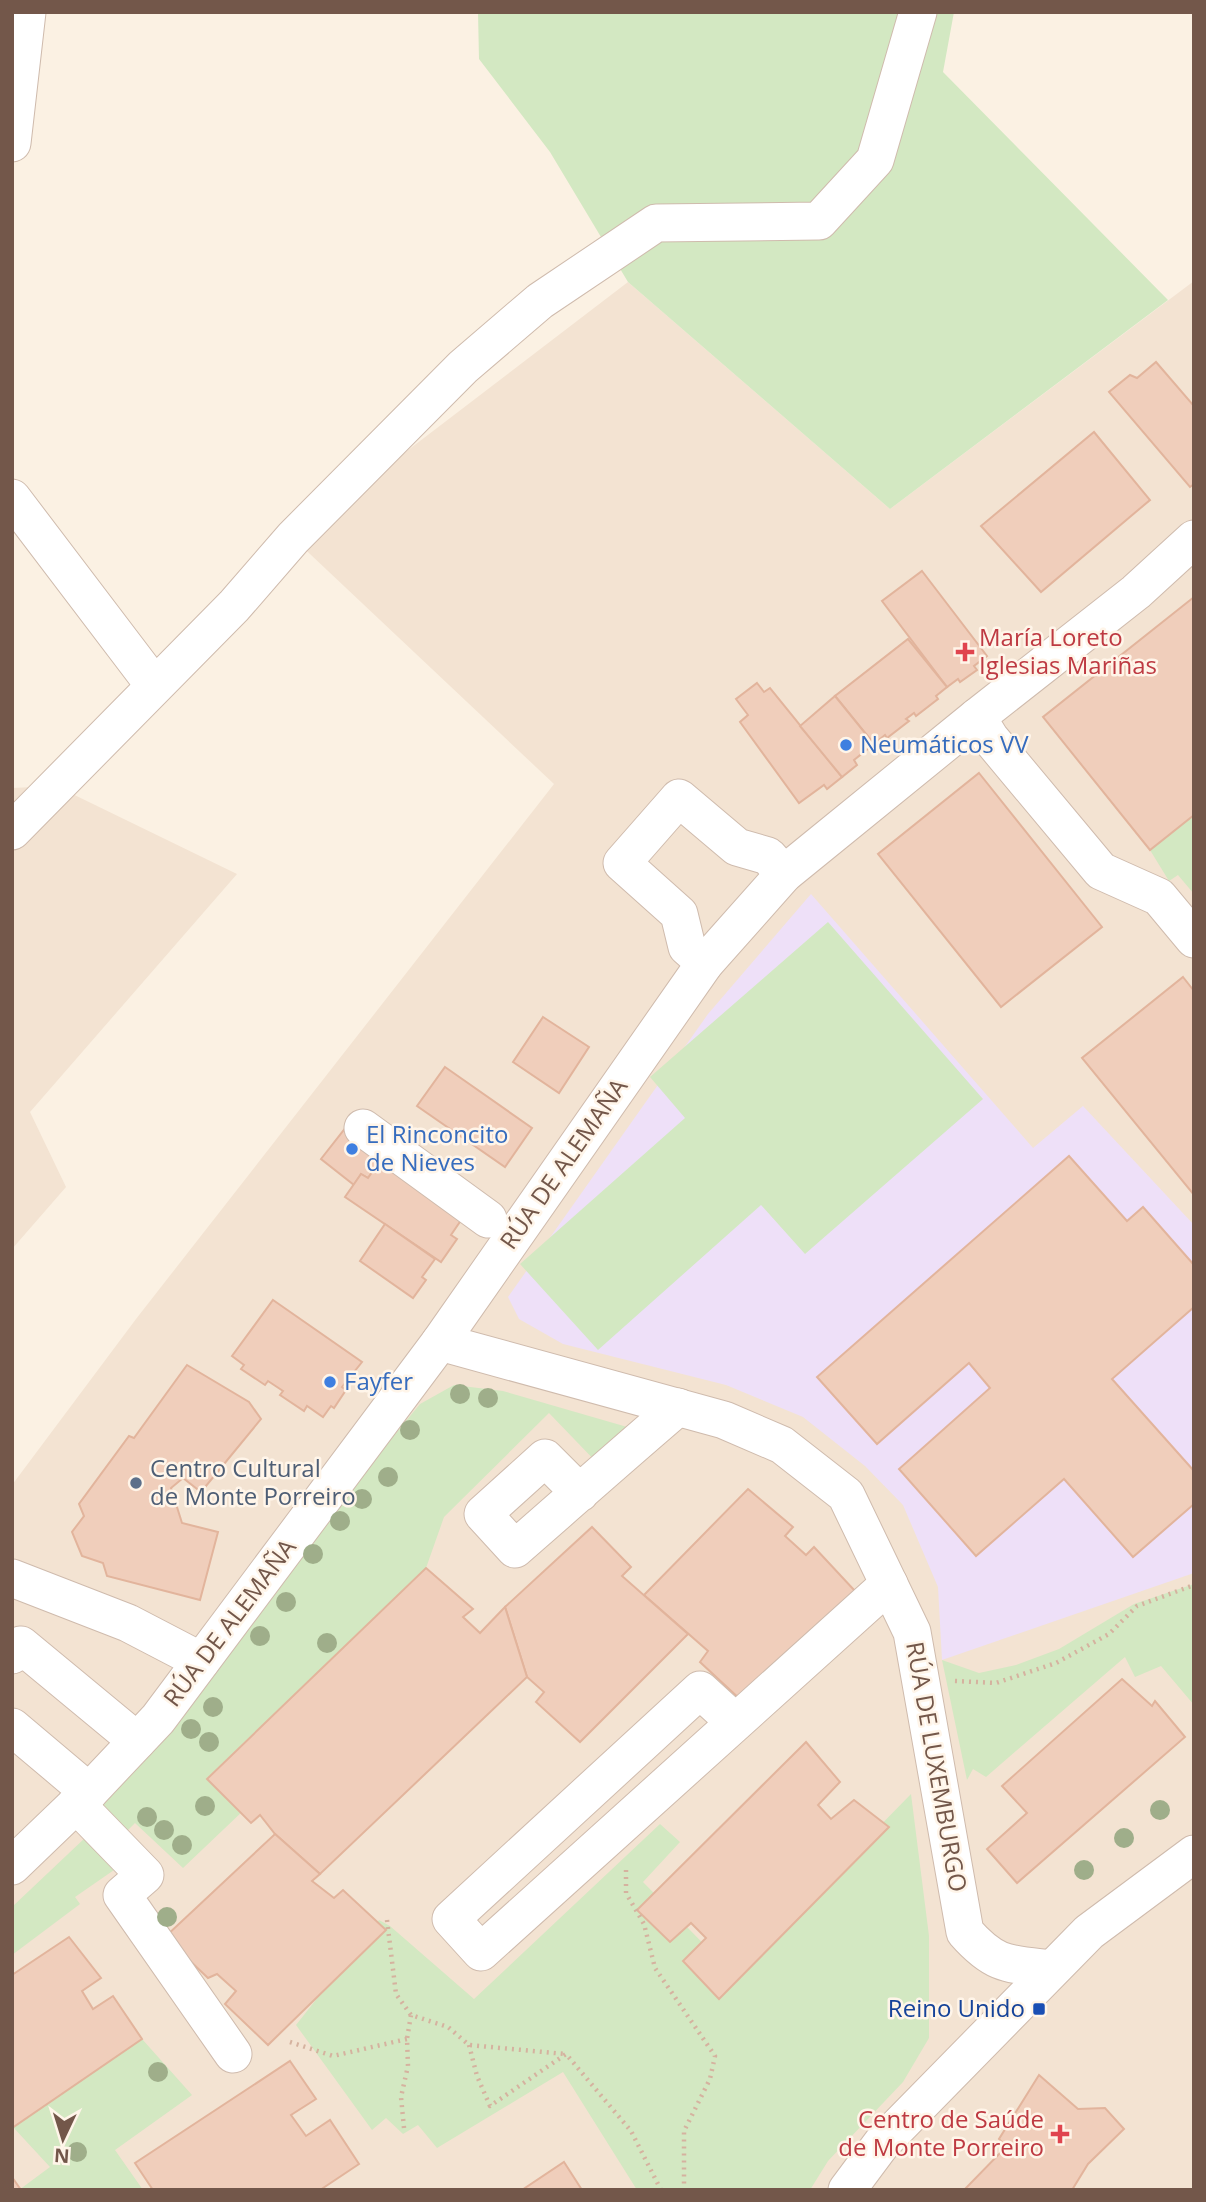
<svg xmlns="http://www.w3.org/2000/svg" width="1206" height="2202" font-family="'Open Sans',sans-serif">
	<rect width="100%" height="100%" fill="#fbf1e3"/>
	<g fill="#f3e3d2">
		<path d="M1194,281V2190H12V1485L136,1319L554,784L293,538L628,282L890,509Z"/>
		<path d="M56,786L237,874L30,1112L66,1187L12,1249V788Z"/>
	</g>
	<path fill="#eee0f8" d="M811,894L1033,1148L1083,1106L1194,1225V1573L942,1660L938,1587L903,1505L865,1466L803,1417L726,1385L563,1344L519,1319L508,1297L708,1014Z"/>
	<g fill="#d3e8c2">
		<path d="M478,12H954L943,72L1168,300L890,509L628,282L550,152L479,59Z"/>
		<path d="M1194,815V894L1178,875L1169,881L1150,850Z"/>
		<path d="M828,922L983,1099L805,1254L761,1205L598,1350L520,1264L685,1118L650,1077Z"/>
		<path d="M454,1385L503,1391L641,1431L601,1467L549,1413L444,1517L426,1568L207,1778L245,1809L183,1868L135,1823L120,1838L90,1803L420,1404Z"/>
		<path d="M1194,1584V1705L1161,1666L1135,1677L1125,1657L986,1777L973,1769L967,1780L942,1660L979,1673L1016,1665L1059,1649L1134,1604Z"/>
		<path d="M911,1794L929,1936V2038L903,2082L828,2161L810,2190H637L563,2072L437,2148L418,2125L403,2134L386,2118L372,2130L296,2025L379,1920L390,1926L474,1999L660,1824L680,1842L643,1882L734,1975Z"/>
		<path d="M86,1837L92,1839L114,1870L75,1897L80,1904L12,1955V1907Z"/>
		<path d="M142,2039L192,2095L115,2150L143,2190H19L50,2167L13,2127Z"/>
	</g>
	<g fill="#f0cebb" stroke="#e2b49c" stroke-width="2">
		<path d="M1156,362L1194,406V484L1190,487L1109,392L1130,375L1137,378Z"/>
		<path d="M1094,432L1150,500L1041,592L981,526Z"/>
		<path d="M922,571L987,656L974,666L977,670L960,682L958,679L947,687L882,601Z"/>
		<path d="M1194,597V815L1150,850L1043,717Z"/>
		<path d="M908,639L947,687L936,696L938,699L916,716L914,713L906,719L909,721L887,738L885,735L874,744L835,696Z"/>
		<path d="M757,683L764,692L770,688L842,777L827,789L824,785L799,803L740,722L748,715L736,699Z"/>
		<path d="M835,696L874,744L854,760L857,765L842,777L800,726Z"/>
		<path d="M979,773L1102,927L1001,1007L878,854Z"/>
		<path d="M1183,977L1194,991V1195L1082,1058Z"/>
		<path d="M543,1017L589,1047L559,1093L513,1062Z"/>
		<path d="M445,1067L532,1128L505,1167L417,1106Z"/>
		<path d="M347,1126L385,1154L368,1178L361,1174L354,1185L321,1159Z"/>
		<path d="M385,1154L468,1210L451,1235L457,1239L441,1262L345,1197L361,1174L368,1178Z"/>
		<path d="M1069,1156L1127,1221L1143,1207L1194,1265V1307L1112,1379L1194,1471V1504L1133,1557L1064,1479L976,1556L899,1469L990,1388L969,1363L877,1444L817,1377Z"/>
		<path d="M385,1224L435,1259L422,1277L426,1280L413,1298L360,1261Z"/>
		<path d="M273,1300L362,1362L342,1387L346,1390L334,1408L331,1406L323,1417L307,1406L304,1411L280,1395L283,1391L268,1381L265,1385L241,1369L244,1365L232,1356Z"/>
		<path d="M187,1365L249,1402L261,1419L201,1492L183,1478L171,1488L182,1523L218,1532L200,1600L107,1576L103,1563L82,1556L72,1532L84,1516L79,1504L129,1436L134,1438Z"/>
		<path d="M748,1489L793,1527L785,1536L806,1555L814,1547L855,1591L742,1701L700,1662L708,1651L644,1595Z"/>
		<path d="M592,1527L631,1567L622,1576L688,1634L580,1742L536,1702L544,1692L527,1677L505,1607Z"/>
		<path d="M426,1568L473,1609L463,1617L480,1633L505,1607L527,1677L320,1874L275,1834L260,1815L251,1823L207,1779Z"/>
		<path d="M1122,1679L1152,1706L1155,1701L1185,1737L1017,1883L987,1849L1027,1813L1002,1786Z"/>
		<path d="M806,1742L840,1782L818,1805L831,1819L854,1800L889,1827L719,1999L683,1961L706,1938L691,1923L670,1942L637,1910Z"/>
		<path d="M275,1834L320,1874L312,1881L334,1898L343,1890L386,1930L268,2045L225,2004L236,1991L217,1974L208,1978L165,1937Z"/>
		<path d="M69,1937L101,1978L82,1991L93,2009L113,1996L142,2039L12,2128V1975Z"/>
		<path d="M290,2061L316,2099L291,2115L306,2136L330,2120L359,2164L320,2190H153L135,2163Z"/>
		<path d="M1039,2075L1078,2109L1105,2108L1124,2129L1088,2164L1072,2190H964L1006,2147L999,2139Z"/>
		<path d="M564,2162L582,2190H522Z"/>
		<path d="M12,2177L21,2190H12Z"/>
	</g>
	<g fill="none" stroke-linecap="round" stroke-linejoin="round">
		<g stroke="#cfbbad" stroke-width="39">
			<g id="minor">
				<path d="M12,143L27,12"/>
				<path d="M12,498L154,685"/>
				<path d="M977,717L990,738L1101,871L1159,897L1194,939"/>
				<path d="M12,831L234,606L293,538L463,367L540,301L656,223L819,221L875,160L918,12"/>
				<path d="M705,963L687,947L679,914L622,863L679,798L737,847L768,856L784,874"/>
				<path d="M363,1128L488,1219"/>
				<path d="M440,1342L724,1420L782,1445L846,1495L912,1632L965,1932C995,1966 1008,1964 1052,1969"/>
				<path d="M580,1493L545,1458L483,1514L515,1549C569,1502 623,1454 678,1407"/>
				<path d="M12,1578L128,1623L201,1661"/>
				<path d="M12,1655L21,1645L137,1741"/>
				<path d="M735,1722L700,1690L451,1919L481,1952L889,1584"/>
				<path d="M12,1727L89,1792"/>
				<path d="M76,1804L145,1875L122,1895L233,2054"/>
				<path d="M12,1866L89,1792L158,1719L440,1342L705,963L784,874L977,717L1136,592L1194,539"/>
				<path d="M847,2190L882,2143L1089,1932L1194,1854"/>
			</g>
		</g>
		<g stroke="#d5b29f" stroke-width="4.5" stroke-dasharray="2 5" stroke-linecap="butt">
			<path d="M955,1681L996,1683L1056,1663L1109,1634L1137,1606L1194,1585"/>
			<path d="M626,1870V1893L644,1924L655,1968L715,2056L710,2079L684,2131V2190"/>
			<path d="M387,1920L396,1994L411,2015L448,2027L469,2045L565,2054"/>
			<path d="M290,2042L333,2056L407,2039"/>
			<path d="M469,2045L477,2076L490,2106L566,2054L631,2131L661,2190"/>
			<path d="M404,2128L401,2097L408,2066L407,2039L411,2015"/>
		</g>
		<use href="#minor" stroke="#fff" stroke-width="37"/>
	</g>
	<g fill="#9fae8a">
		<circle cx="460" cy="1394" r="10"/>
		<circle cx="488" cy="1398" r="10"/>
		<circle cx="410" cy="1430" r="10"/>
		<circle cx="388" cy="1477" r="10"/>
		<circle cx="362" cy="1499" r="10"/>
		<circle cx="340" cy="1521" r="10"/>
		<circle cx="313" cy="1554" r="10"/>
		<circle cx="286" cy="1602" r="10"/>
		<circle cx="260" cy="1636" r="10"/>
		<circle cx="327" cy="1643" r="10"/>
		<circle cx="213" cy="1707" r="10"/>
		<circle cx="191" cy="1729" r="10"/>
		<circle cx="209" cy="1742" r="10"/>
		<circle cx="205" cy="1806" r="10"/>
		<circle cx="1160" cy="1810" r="10"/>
		<circle cx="147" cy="1817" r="10"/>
		<circle cx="164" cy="1830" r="10"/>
		<circle cx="1124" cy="1838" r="10"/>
		<circle cx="182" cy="1845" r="10"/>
		<circle cx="1084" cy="1870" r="10"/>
		<circle cx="167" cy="1917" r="10"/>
		<circle cx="158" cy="2072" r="10"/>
		<circle cx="77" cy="2152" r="10"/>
	</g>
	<g fill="#e0444e" stroke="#fff5e9" stroke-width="2.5">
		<path d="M961.5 641.5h7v7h7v7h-7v7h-7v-7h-7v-7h7z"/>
		<path d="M1056.5 2123.5h7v7h7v7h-7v7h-7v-7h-7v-7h7z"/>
	</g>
	<g fill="#3f7fe0" stroke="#fff5e9" stroke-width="2.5">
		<circle cx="846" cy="745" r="7"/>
		<circle cx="352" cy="1149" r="7"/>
		<circle cx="330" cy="1382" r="7"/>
	</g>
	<circle fill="#5c6f8a" stroke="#fff5e9" stroke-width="2.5" cx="136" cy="1483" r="7"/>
	<rect fill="#1a4fb4" stroke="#fff5e9" stroke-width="2.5" x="1032" y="2002" width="14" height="14" rx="3.5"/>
	<g text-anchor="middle" stroke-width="5" stroke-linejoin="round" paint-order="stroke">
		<g font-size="24" fill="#be3a42" stroke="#fff5e9" text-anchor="start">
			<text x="979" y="646">María Loreto<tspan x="979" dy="28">Iglesias Mariñas</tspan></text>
			<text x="1044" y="2128" text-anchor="end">Centro de Saúde<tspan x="1044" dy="28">de Monte Porreiro</tspan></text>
		</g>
		<g font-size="24" fill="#366cbe" stroke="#fff5e9" text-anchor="start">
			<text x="860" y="753">Neumáticos VV</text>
			<text x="366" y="1143">El Rinconcito<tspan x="366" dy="28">de Nieves</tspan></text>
			<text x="344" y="1390">Fayfer</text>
		</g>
		<g font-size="24" fill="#73574a" stroke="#fff5e9">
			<text transform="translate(564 1164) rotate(-55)" y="8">RÚA DE ALEMAÑA</text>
			<text transform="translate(230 1623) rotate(-53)" y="8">RÚA DE ALEMAÑA</text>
			<text transform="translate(936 1767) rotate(80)" y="8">RÚA DE LUXEMBURGO</text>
		</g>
		<g font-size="24" fill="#4e5e75" stroke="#fff5e9" text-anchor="start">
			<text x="150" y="1477">Centro Cultural<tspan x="150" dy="28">de Monte Porreiro</tspan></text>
		</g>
		<g font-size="24" fill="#164399" stroke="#fff5e9" text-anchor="end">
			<text x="1025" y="2017">Reino Unido</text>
		</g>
	</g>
	<rect width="1206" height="2202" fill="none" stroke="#73574a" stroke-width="28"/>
	<g transform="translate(63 2139) rotate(184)" stroke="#fff5e9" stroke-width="5" paint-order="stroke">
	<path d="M0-5L12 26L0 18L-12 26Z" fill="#73574a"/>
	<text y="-10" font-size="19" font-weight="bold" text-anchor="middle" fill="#73574a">N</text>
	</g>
</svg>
